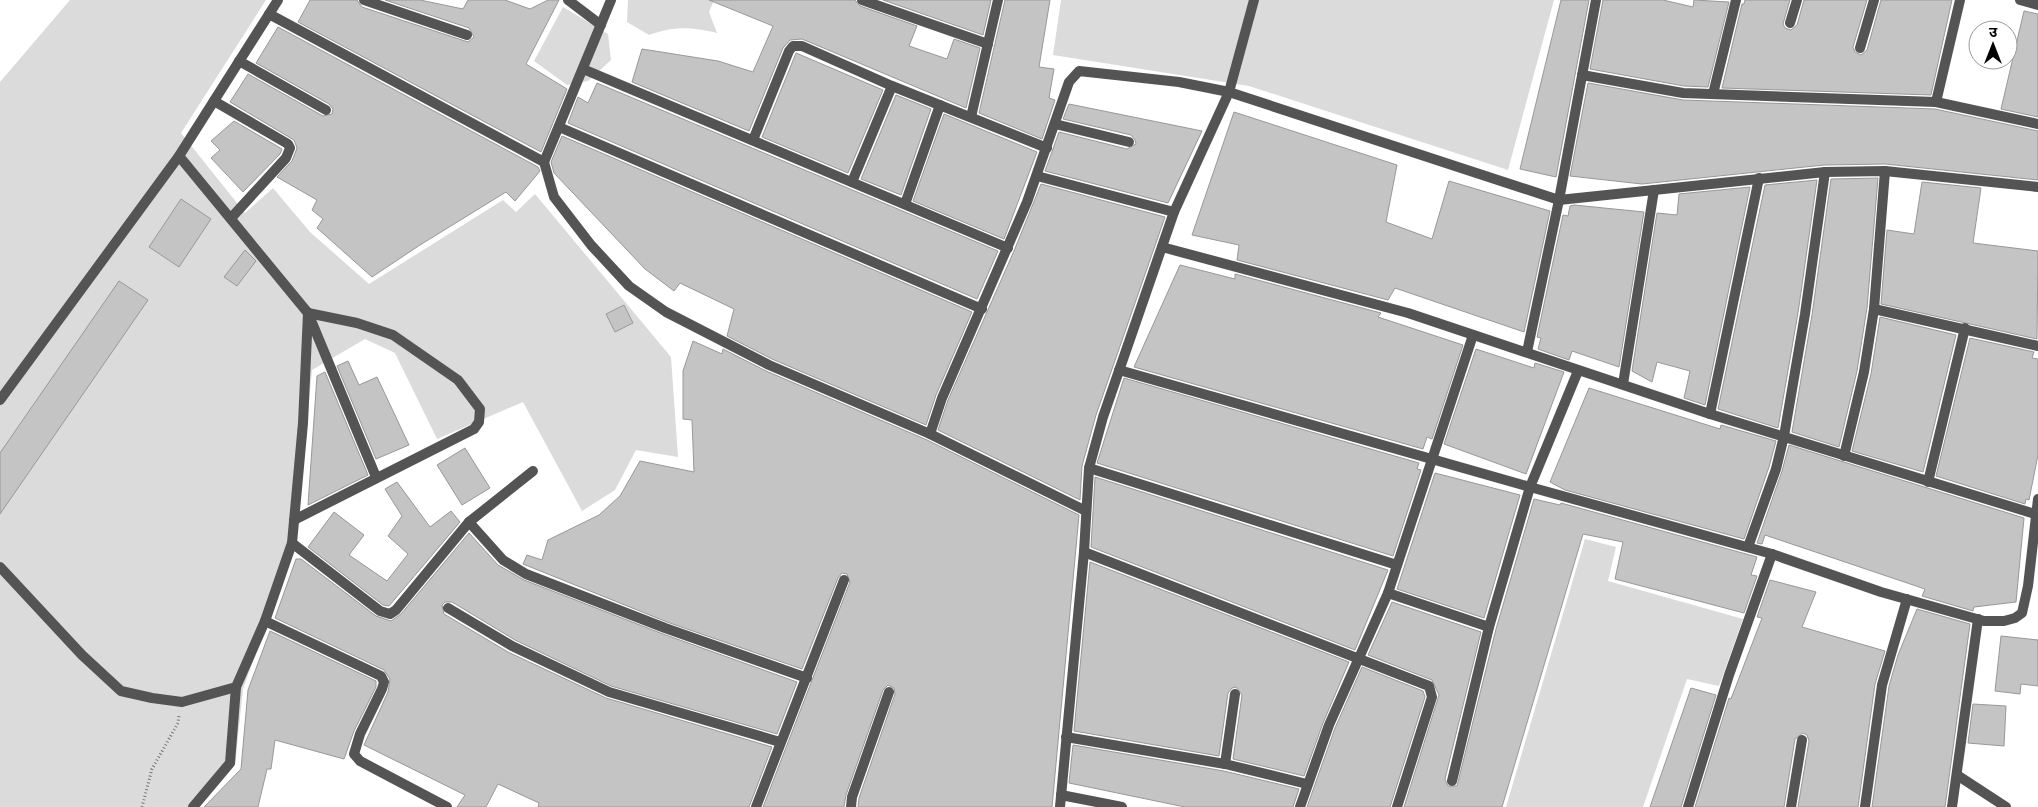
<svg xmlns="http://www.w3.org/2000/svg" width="2038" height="807" font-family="'DM Sans','Noto Sans Devanagari',sans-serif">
	<rect width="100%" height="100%" fill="#fff"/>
	<g fill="#dbdbdb">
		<path d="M70,0H266L181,133L245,213L273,188L310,232L369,284L503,200L516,212L535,194L671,357L678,457L636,450L615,490L582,511L523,402L437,439L395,353L365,339L312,370L296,541L243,689L235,765L200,807H0V82Z"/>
		<path d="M628,0H714L709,12L717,33C691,27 675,26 649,35L627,22Z"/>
		<path d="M1061,0H1554L1508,170L1249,86L1053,55Z"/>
		<path d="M563,7L608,34L611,60L588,81L567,85L534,61Z"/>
		<path d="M1585,539L1616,547L1608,581L1743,619L1719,686L1687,679L1643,807H1506Z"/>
	</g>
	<g fill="#c4c4c4" stroke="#989898">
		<path d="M310,0H357L362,7L468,42L474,37L469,28L385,0H420L463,9L468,0H505L530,9L548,0H559L526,64L567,89L541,152L298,22Z"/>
		<path d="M709,0H855L860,6L917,26L909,46L947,59L954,39L980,48L966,108L802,39L790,40L783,48L749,131L632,82L642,49L718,61L753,72L773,26Z"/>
		<path d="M883,0H991L983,35Z"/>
		<path d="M1005,0H1050L1039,67L1054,69L1049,98L1055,100L1042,139L979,113Z"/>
		<path d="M1561,0H1589L1556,177L1520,169Z"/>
		<path d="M1603,0H1663L1693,7L1694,0L1729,2L1708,87L1684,86L1590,69Z"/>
		<path d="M1745,0H1790L1783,24L1785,28L1791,30L1797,25L1804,0H1867L1853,47L1855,52L1861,55L1867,50L1881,0H1952L1931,95L1722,88L1742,4H1744Z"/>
		<path d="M2024,11L2038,14V117L2001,109Z"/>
		<path d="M278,27L538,167L540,171L515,201L506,192L420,245L372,277L317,228L323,219L312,210L317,200L277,177L292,161L297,148L294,140L230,102L248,74L323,116L332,114L333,109L329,104L256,63Z"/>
		<path d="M796,53L883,90L848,173L762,137Z"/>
		<path d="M597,83L998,251L977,299L568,123L578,97L588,103Z"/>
		<path d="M1588,83L1683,100L1935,109L2038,131V180L1885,164L1824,165L1642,184L1570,176Z"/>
		<path d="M896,95L931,109L901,195L861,179Z"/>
		<path d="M1069,104L1202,131L1168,203L1045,171L1059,132L1127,149L1136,144L1135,140L1131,135L1063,119Z"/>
		<path d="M1234,112L1397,165L1386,222L1432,239L1449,181L1550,211L1524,332L1395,288L1388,300L1237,260L1239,245L1192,235Z"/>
		<path d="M944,114L1037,152L1004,239L913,201Z"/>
		<path d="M234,121L282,149L280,154L243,192L211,158L220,150L211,141Z"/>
		<path d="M562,136L972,312L936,395L926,425L772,359L727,336L734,309L680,283L674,291L645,269L554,173L551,162Z"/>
		<path d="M1878,178L1867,308L1857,371L1839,447L1792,432L1812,315L1831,179Z"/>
		<path d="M1817,180L1798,313L1778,428L1718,409L1765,185Z"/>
		<path d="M1922,182L1981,188L1973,243L2038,251L2037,339L1881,304L1887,230L1914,234Z"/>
		<path d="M1041,184L1165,217L1096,415L1082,466L1080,500L938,430L948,400L1014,251Z"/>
		<path d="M1750,187L1705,405L1684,398L1690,371L1657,362L1652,382L1632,371L1657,213L1677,215L1679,194Z"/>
		<path d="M181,199L211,219L179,267L149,247Z"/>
		<path d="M1574,205L1644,212L1619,367L1572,351L1569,360L1538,349L1541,338L1537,337L1563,215L1568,216L1570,206Z"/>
		<path d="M245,250L256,261L237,286L224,277Z"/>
		<path d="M1180,265L1235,279V274L1381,313L1378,317L1463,345L1432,439L1427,437L1423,449L1134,367Z"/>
		<path d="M119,281L148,300L0,514V453Z"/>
		<path d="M624,305L633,323L615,332L606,314Z"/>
		<path d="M1880,317L1956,335L1923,472L1852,451L1871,374Z"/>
		<path d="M1970,338L2034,352L2032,358L2038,359V455L2029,500L2026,499L2025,504L1936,476Z"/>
		<path d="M693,341L722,354L723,349L766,371L927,440L1079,515L1052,807H858L859,798L895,694L894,688L888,685L883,690L846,795L844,807H763L850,582L847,574L842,573L838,578L802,669L667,622L523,564L527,555L542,560L548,540L599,515L620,496L640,461L694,472L692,420L683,419V371Z"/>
		<path d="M1476,349L1534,368L1535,363L1564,372L1526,474L1444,444Z"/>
		<path d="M348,361L359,385L377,377L409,445L376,459L337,366Z"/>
		<path d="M325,372L368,475L308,505L317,376Z"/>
		<path d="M1124,378L1419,463L1417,469L1421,470L1393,556L1097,463Z"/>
		<path d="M1589,388L1720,429L1721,425L1776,441L1769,467L1744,539L1565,490L1550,482Z"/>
		<path d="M1789,445L2024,518L2016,602L1974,607L1973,611L1922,596L1925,589L1765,535L1762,544L1757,543L1782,471Z"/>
		<path d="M465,448L490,488L462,505L437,465Z"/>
		<path d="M1435,473L1520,495L1484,618L1397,589Z"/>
		<path d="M1095,477L1388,570L1355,650L1091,547Z"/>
		<path d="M397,482L430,527L451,511L460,522L389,606L383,605L308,547L334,512L364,535L349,555L387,581L408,554L388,536L402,516L385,489Z"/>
		<path d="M1534,499L1560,505L1561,503L1757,557L1751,575L1757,576L1744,613L1615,579L1623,542L1583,534L1502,807H1404L1439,695L1432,680L1368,655L1392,602L1481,632L1445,779L1448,786H1457L1496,629Z"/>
		<path d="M469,533L498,565L524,580L663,634L797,682L777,734L611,686L515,640L452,602H445L442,605L444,614L508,652L606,698L772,747L749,807H538L539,803L498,784L486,807H457L465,795L364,745L388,692L390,679L384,670L275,618L296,559H301L376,616L391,621L401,614Z"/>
		<path d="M1090,562L1349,662L1323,723L1304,776L1233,759L1242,695L1236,687L1232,688L1228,693L1219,756L1074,731Z"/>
		<path d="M1770,580L1816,592L1802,627L1885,651L1875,684L1858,807H1798L1809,741L1807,735L1803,733L1795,739L1784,807H1695L1729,698L1731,699L1762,618L1757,617Z"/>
		<path d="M1917,609L1970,624L1945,807H1872L1889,686L1898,655Z"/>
		<path d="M270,631L376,681V687L354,731L344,759L275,740L271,769H267L258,807H204L241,769L248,690Z"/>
		<path d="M2001,636L2038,640V686L2021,684L2020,694L1995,691Z"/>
		<path d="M1362,667L1423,691L1425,697L1390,807H1307L1335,728Z"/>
		<path d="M1691,688L1716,695L1681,807H1650Z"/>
		<path d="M1973,704L2006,706L2004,746L1968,743Z"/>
		<path d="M1073,745L1224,771L1299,789L1293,807H1185L1069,783Z"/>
	</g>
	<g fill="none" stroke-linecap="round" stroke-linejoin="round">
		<path stroke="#767676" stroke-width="3" stroke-dasharray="1 2.5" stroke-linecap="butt" d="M142,807L152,769L178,723L179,715"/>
		<g stroke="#545454" stroke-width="10">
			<path d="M364,0L467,35"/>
			<path d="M568,0L601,25"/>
			<path d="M862,0L988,44"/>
			<path d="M2020,0L2038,5"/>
			<path d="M269,14L544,162L554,197L591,245L629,286L666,312L769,365L930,434L1086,511"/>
			<path d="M1790,23L1797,0"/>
			<path d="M1860,48L1874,0"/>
			<path d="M239,61L326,110"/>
			<path d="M583,69L1008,248"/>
			<path d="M1582,75L1683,93L1936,102L2038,124"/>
			<path d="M1713,94L1736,0"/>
			<path d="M214,101L288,144L290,148L286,158L232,217"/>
			<path d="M1936,102L1960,0"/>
			<path d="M971,117L998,0"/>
			<path d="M1055,124L1129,142"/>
			<path d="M559,127L982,309"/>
			<path d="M753,140L789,51L793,46H802L892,86L1047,148"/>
			<path d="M179,156L308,313L376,477"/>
			<path d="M544,162L611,0"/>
			<path d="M1037,176L1174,212"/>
			<path d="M852,182L892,86"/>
			<path d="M905,204L940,105"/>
			<path d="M1162,247L1408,313L1710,414L2035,514"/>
			<path d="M1874,309L2038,346"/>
			<path d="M1527,352L1559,200L1596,0"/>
			<path d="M1119,370L1530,487L1489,627"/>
			<path d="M1578,371L1530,487L1772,554L1881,592L1984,621H2004L2015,618L2022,613L2028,586L2038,499"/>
			<path d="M1623,384L1654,190"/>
			<path d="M0,400L179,156L278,0"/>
			<path d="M1710,414L1759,178"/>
			<path d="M930,434L942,398L1027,202L1069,82L1079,71L1179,82L1229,92L1559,200L1825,172L1885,171L2038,187"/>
			<path d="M1844,456L1864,372L1874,309L1885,171"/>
			<path d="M1089,468L1397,565"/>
			<path d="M1928,482L1965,328"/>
			<path d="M294,520L474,429L479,422L480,409L458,380L393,335L357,323L308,313"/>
			<path d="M469,522L503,560L526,574L665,628L807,678"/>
			<path d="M292,543L380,611L390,614L396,610L469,522L533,471"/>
			<path d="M1748,547L1776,469L1784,436L1805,314L1825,172"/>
			<path d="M1084,552L1429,686L1432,697L1397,807"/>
			<path d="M0,567L82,655L121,691L152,698L182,702L236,687L265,621L292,543L303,423L308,313"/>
			<path d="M1388,593L1489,627L1452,781"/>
			<path d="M448,608L512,646L609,692L780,742"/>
			<path d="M265,621L381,676L384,682L382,689L360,734L354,754L360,761L447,807"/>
			<path d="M1066,737L1225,764L1307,784"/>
			<path d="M1225,764L1235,694"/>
			<path d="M1957,775L2006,807"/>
			<path d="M1061,795L1122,807"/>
			<path d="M193,807L230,763L236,687"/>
			<path d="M756,807L844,580"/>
			<path d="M851,807L852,797L889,692"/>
			<path d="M1060,807L1084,552L1089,468L1103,417L1174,212L1229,92L1254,0"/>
			<path d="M1300,807L1329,725L1388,593L1473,335"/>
			<path d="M1688,807L1729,675L1772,554"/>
			<path d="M1791,807L1802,740"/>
			<path d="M1865,807L1882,685L1907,599"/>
			<path d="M1952,807L1978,619"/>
		</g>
	</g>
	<g transform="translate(1993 45)"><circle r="24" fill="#ffffff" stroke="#999999"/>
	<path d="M0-4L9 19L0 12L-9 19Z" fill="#000000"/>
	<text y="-8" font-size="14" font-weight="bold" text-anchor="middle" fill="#000000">उ</text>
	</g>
</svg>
